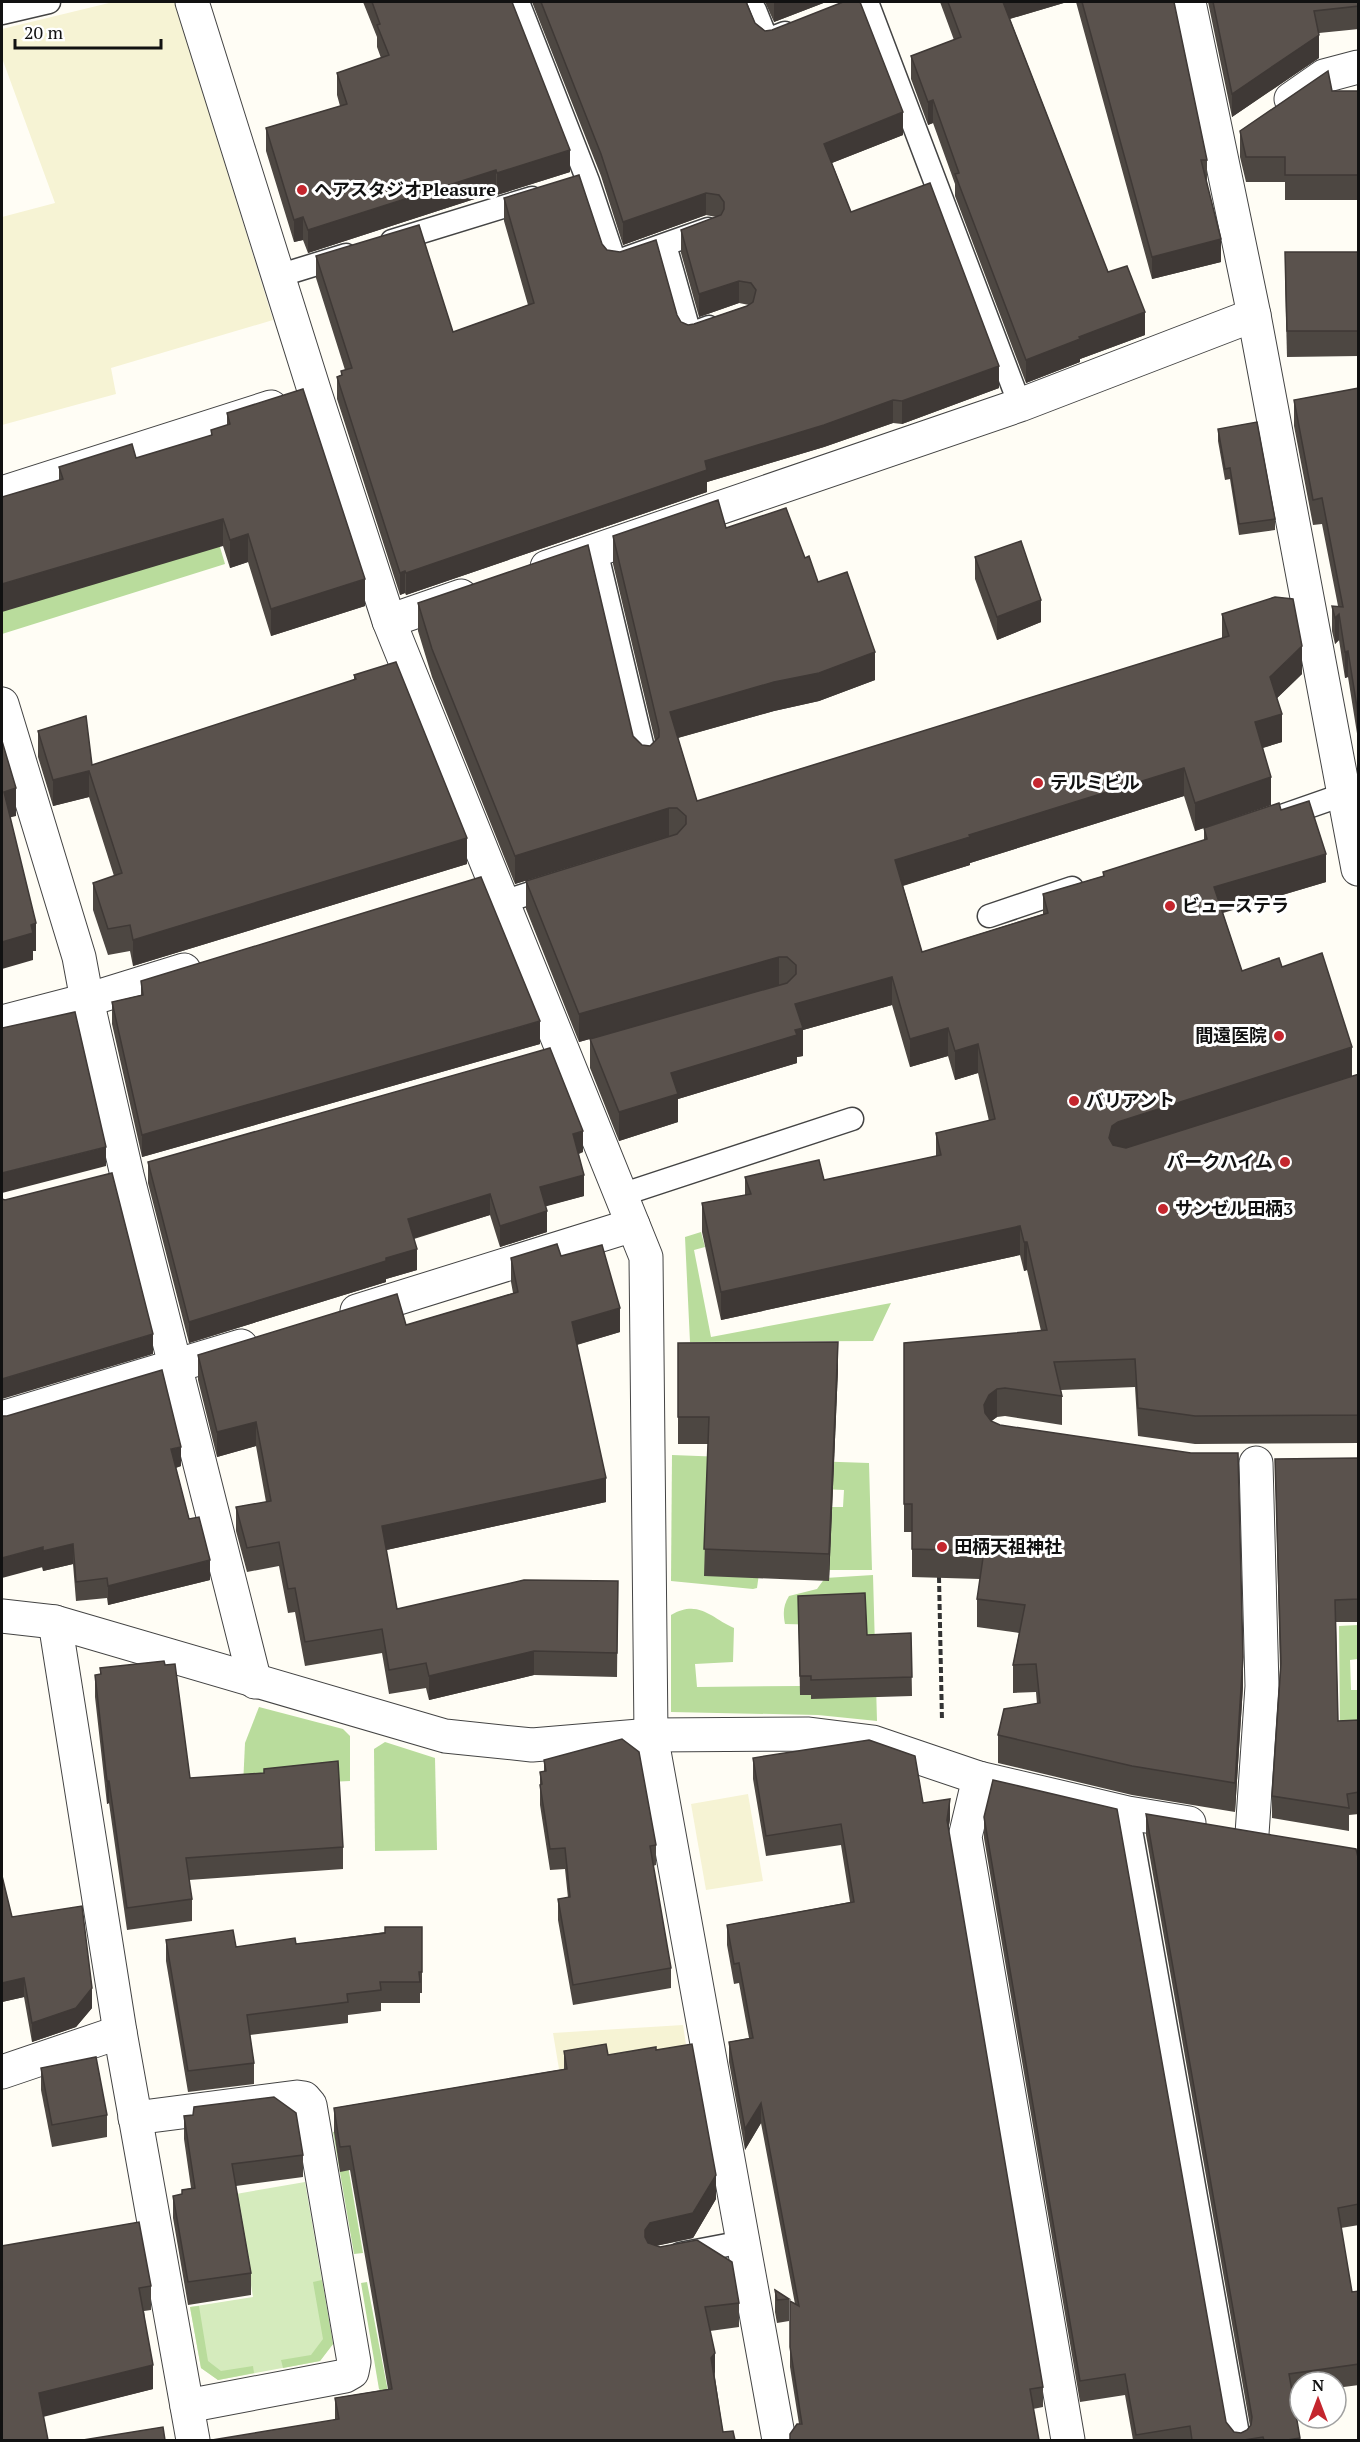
<svg xmlns="http://www.w3.org/2000/svg" width="1360" height="2442" font-family="'PT Serif','Noto Sans JP',serif">
	<rect width="100%" height="100%" fill="#fffdf5"/>
	<g fill="#f6f3d4">
		<path d="M113,2H175L273,320L111,368L116,394L2,425V217L55,203L2,58V29Z"/>
		<path d="M748,1794L763,1881L706,1890L691,1804Z"/>
		<path d="M683,2025L689,2064L559,2069L553,2033Z"/>
	</g>
	<path fill="#d5ebbd" d="M305,2182L333,2344L320,2361L218,2380L201,2368L190,2307L253,2297L236,2194Z"/>
	<g fill="#b9dc9c">
		<path d="M217,537L225,564L2,634V575Z"/>
		<path d="M701,1232L705,1247L694,1250L711,1337L891,1303L873,1341L690,1342L685,1237Z"/>
		<path d="M672,1455L775,1459L757,1588L753,1589L671,1581Z"/>
		<path d="M810,1461L869,1463L872,1570H830L819,1573L832,1507H843L844,1490L822,1489Z"/>
		<path d="M873,1575L877,1721L818,1715L671,1712V1615C699,1599 711,1618 734,1628L733,1662L695,1664L697,1687L800,1686V1695H811V1699L826,1625L785,1624C783,1613 783,1606 789,1596L817,1589L825,1578Z"/>
		<path d="M1358,1625V1659L1350,1660L1351,1690H1358V1722H1340L1339,1626Z"/>
		<path d="M259,1707L343,1729L350,1736V1781L243,1786L245,1743Z"/>
		<path d="M385,1742L435,1758L437,1850L375,1851L374,1749Z"/>
		<path d="M342,2131L363,2253L354,2254L333,2132Z"/>
		<path d="M322,2280L333,2344L320,2361L283,2368L281,2360L311,2355L323,2339L313,2282Z"/>
		<path d="M367,2282L390,2402L379,2389L361,2283Z"/>
		<path d="M199,2306L208,2361L221,2371L253,2366L254,2373L218,2380L201,2368L190,2307Z"/>
	</g>
	<g fill="none" stroke-linecap="round" stroke-linejoin="round">
		<g stroke="#444" stroke-width="25">
			<g id="lane">
				<path d="M518,2L588,181L615,262L708,229"/>
				<path d="M867,2L1020,405"/>
				<path d="M755,10L767,40L785,33"/>
				<path d="M2,13L49,2"/>
				<path d="M392,241L532,198"/>
				<path d="M665,245L690,334L709,327"/>
				<path d="M278,276L346,255"/>
				<path d="M596,550L646,761"/>
				<path d="M1282,816L1345,794"/>
				<path d="M503,902L556,885"/>
				<path d="M989,916L1072,888"/>
				<path d="M621,1195L852,1119"/>
				<path d="M1128,1813L1239,2440"/>
				<path d="M680,2254L743,2242"/>
			</g>
		</g>
		<g stroke="#444" stroke-width="35">
			<g id="street">
				<path d="M192,2L315,393L389,621L646,1257L651,1735L779,2440"/>
				<path d="M1189,2L1254,315L1358,869"/>
				<path d="M1291,99L1324,76L1358,67"/>
				<path d="M2,493L271,407"/>
				<path d="M547,567L1020,405L1254,315"/>
				<path d="M389,621L461,596"/>
				<path d="M2,704L79,957L87,1000L127,1175L255,1682"/>
				<path d="M2,1022L87,1000L184,970"/>
				<path d="M357,1311L633,1225"/>
				<path d="M2,1418L241,1346"/>
				<path d="M2,1616L55,1622L445,1736L532,1745L651,1735L809,1734L873,1742L979,1778L1128,1813L1189,1823"/>
				<path d="M55,1622L120,2032L193,2440"/>
				<path d="M979,1778L965,1837L1068,2440"/>
				<path d="M1252,1834L1262,1686L1256,1463"/>
				<path d="M2,2072L120,2032"/>
				<path d="M135,2118L297,2097L304,2098L310,2105L354,2362L352,2372L345,2376L187,2406"/>
			</g>
		</g>
		<path stroke="#333" stroke-width="4" stroke-dasharray="6 3" stroke-linecap="butt" d="M939,1577L942,1721"/>
		<use href="#lane" stroke="#fff" stroke-width="22"/>
		<use href="#street" stroke="#fff" stroke-width="33"/>
	</g>
	<g fill="#4d4742">
		<path d="M363,2H512L570,172L497,195L496,192L308,253L303,240L294,242L266,151V128L340,106L337,95V73L381,58L377,47V37Z"/>
		<path d="M532,2H747L755,23L903,135L832,163L851,212L999,388L902,424L893,423L824,447L707,482V492L406,595L405,593L400,595L337,399V377L341,375V371L345,370L316,278V256L453,332L528,305L504,221V198L602,244L607,250L677,315L681,322L688,325L694,324L749,305L739,303L699,317L681,253V230L716,217L706,215L623,245L601,176Z"/>
		<path d="M765,2H826L774,22Z"/>
		<path d="M940,2H1067L1010,19L1108,272L1145,335L1080,359V362L1026,383L955,196V184L933,123L928,125L911,79V56L954,40Z"/>
		<path d="M1076,2H1174L1207,160V182L1221,262L1152,279Z"/>
		<path d="M1208,2H1359V29L1319,33V58L1232,117Z"/>
		<path d="M1332,91H1359V200H1285V182H1246L1240,157V131Z"/>
		<path d="M1359,252V356L1287,357L1285,278Z"/>
		<path d="M1359,388V746L1348,677L1345,678L1339,640L1335,644L1332,631V606H1338L1322,524L1313,525L1294,426V400Z"/>
		<path d="M227,413L365,606L271,636L248,562L230,568L223,546L59,480V467L136,458L211,436V430L227,425Z"/>
		<path d="M1218,429L1275,519V530L1239,535L1230,479L1225,480L1218,441Z"/>
		<path d="M726,528L805,558L818,582L875,680L819,701L774,711L678,738L697,801L1222,639V614L1302,674L1277,698L1282,742L1263,748L1271,805L1195,831L1184,796L970,863V865L903,886L922,952L1043,914V894L1103,876V872L1204,840V828L1281,810L1326,882L1223,913L1242,971L1282,967L1352,1076L1359,1074V1443L1195,1444L1138,1436L1135,1387L1061,1390L1062,1396V1425L1005,1416L997,1417L991,1421L1243,1686L1235,1812L1132,1795L998,1763V1735L1037,1704L1036,1692L1013,1693V1665L1019,1633L977,1627V1599L980,1579L912,1577V1532H904V1343L1041,1331L1027,1270L1024,1271L1020,1255L721,1320L702,1232V1203L745,1195V1177L824,1180L936,1156V1133L989,1121L978,1073L955,1080L948,1056L910,1067L892,1005L803,1030V1056L797,1057V1063L678,1099V1122L619,1141L590,1068V1039L579,1042L526,909V881L669,836L515,884L432,677L418,631V603L633,736L642,745L650,746L655,741L613,564V536Z"/>
		<path d="M975,557L1041,622L997,640L975,579Z"/>
		<path d="M354,675L467,864L133,966L130,951L108,955L93,910V883L114,876L89,797L53,806L38,757V731L92,765L354,680Z"/>
		<path d="M141,981L540,1044L142,1157L112,1024V1002L141,995Z"/>
		<path d="M583,1152L579,1154L584,1196L545,1206L547,1232L500,1247L490,1215L414,1239L417,1270L386,1279V1282L189,1343L148,1183V1162Z"/>
		<path d="M561,1256L620,1332L577,1345L606,1502L386,1550L397,1609L618,1581L617,1677L534,1675L429,1700L426,1688L389,1694L382,1653L305,1666L295,1612L288,1613L279,1566L247,1572L236,1531V1507L266,1502L256,1446L217,1457L198,1380V1355L406,1325L513,1293L511,1282V1258Z"/>
		<path d="M678,1343L838,1369L829,1581L704,1576L708,1444H678Z"/>
		<path d="M2,1416L181,1466L176,1468L189,1519L210,1580L108,1605L107,1598L76,1601L73,1564L43,1571Z"/>
		<path d="M1359,1458V1622H1336L1338,1721L1359,1720V1814L1349,1815V1831L1272,1818V1796L1280,1670L1275,1459Z"/>
		<path d="M798,1596L867,1635L911,1633L912,1696L811,1699V1695H800Z"/>
		<path d="M100,1668L190,1778L343,1847V1869L189,1880L192,1899V1921L127,1930L109,1803L107,1804L95,1697V1675L100,1674Z"/>
		<path d="M753,1758L923,1803L950,1819L948,1830L1043,2387V2407L1033,2409L799,2424L790,2367V2301L795,2304L761,2123L745,2150L729,2062V2042L749,2038L739,1983L734,1984L727,1945V1925L850,1902L841,1845L766,1856L753,1779Z"/>
		<path d="M544,1760L656,1845V1865L653,1866L671,1968V1988L573,2005L558,1920V1899L568,1898L565,1869L550,1870L540,1805V1772L544,1771Z"/>
		<path d="M1146,1814L1359,1861V2225L1341,2228L1352,2292L1359,2291V2385L1336,2388V2382H1300V2393L1293,2394L1300,2440H1133L1125,2395L1080,2402L984,1838V1817L1226,2422L1234,2432L1241,2433L1247,2430L1250,2426L1146,1835Z"/>
		<path d="M2,1876L12,1917L92,2008L76,2027L32,2042L24,1997L2,2002Z"/>
		<path d="M422,1927V1993H420V2003H381V2011L348,2015V2023L250,2035L254,2063V2084L188,2092L166,1961V1940L236,1947L296,1944Z"/>
		<path d="M564,2051L608,2055L716,2199L693,2238L656,2246L739,2303V2327L710,2331L715,2377L723,2432L335,2420V2398L388,2389L350,2170L340,2172L334,2132V2108L564,2069Z"/>
		<path d="M41,2068L107,2115V2137L52,2147L41,2090Z"/>
		<path d="M184,2116L303,2155V2177L236,2186L251,2273V2295L188,2305L173,2218V2196L182,2194V2190L191,2188L184,2139Z"/>
		<path d="M2,2246L151,2286V2310L144,2311L153,2389L43,2416Z"/>
		<path d="M775,2290L789,2299V2321L777,2323L775,2312Z"/>
	</g>
	<g fill="#3f3936">
		<path d="M774,2H826L774,22Z"/>
		<path d="M1002,2H1067L1002,21Z"/>
		<path d="M1319,35V58L1232,117V94Z"/>
		<path d="M933,100V123L928,125V102Z"/>
		<path d="M903,112V135L824,166V144Z"/>
		<path d="M570,150V172L497,195V173Z"/>
		<path d="M496,170V192L308,253V230Z"/>
		<path d="M706,193V215L623,245V222Z"/>
		<path d="M303,217V240L294,242V220Z"/>
		<path d="M1221,239V262L1152,279V257Z"/>
		<path d="M739,281V303L699,317V294Z"/>
		<path d="M1145,312V335L1080,359V362L1026,383V360L1079,337Z"/>
		<path d="M999,366V388L902,424V401Z"/>
		<path d="M893,400V423L824,447L707,482V492L406,595V573L705,461Z"/>
		<path d="M223,519V546L2,612V584Z"/>
		<path d="M248,534V562L230,568V540Z"/>
		<path d="M405,571V593L400,595V573Z"/>
		<path d="M365,579V606L271,636V609Z"/>
		<path d="M1041,600V622L997,640V617Z"/>
		<path d="M1339,614V640L1335,644V618Z"/>
		<path d="M1302,646V674L1270,705V677Z"/>
		<path d="M1348,651V677L1345,678V652Z"/>
		<path d="M875,652V680L819,701L774,711L670,740V712Z"/>
		<path d="M1282,714V742L1255,750V722Z"/>
		<path d="M1184,768V796L970,863V865L895,888V860L969,835Z"/>
		<path d="M89,771V797L53,806V780Z"/>
		<path d="M1271,777V805L1195,831V803Z"/>
		<path d="M16,788V816L4,819V792Z"/>
		<path d="M669,808V836L515,884V856Z"/>
		<path d="M467,838V864L133,966V940Z"/>
		<path d="M1326,854V882L1214,915V887Z"/>
		<path d="M36,923V951H33V960L2,969V942L31,925Z"/>
		<path d="M779,957V985L579,1042V1014Z"/>
		<path d="M892,977V1005L803,1030V1056L797,1057V1063L678,1099V1122L619,1141V1112L671,1073L795,1004Z"/>
		<path d="M540,1021V1044L142,1157V1135Z"/>
		<path d="M948,1028V1056L910,1067V1039Z"/>
		<path d="M978,1044V1073L955,1080V1051Z"/>
		<path d="M1352,1047V1076L1112,1154L1109,1138L1112,1126L1118,1122Z"/>
		<path d="M583,1131V1152L573,1155V1134Z"/>
		<path d="M106,1147V1166L2,1193V1173Z"/>
		<path d="M584,1175V1196L540,1208V1187Z"/>
		<path d="M490,1194V1215L408,1240V1219Z"/>
		<path d="M547,1211V1232L500,1247V1226Z"/>
		<path d="M1020,1226V1255L721,1320V1292Z"/>
		<path d="M1024,1242H1027V1270L1024,1271Z"/>
		<path d="M417,1249V1270L386,1279V1282L189,1343V1322L386,1258Z"/>
		<path d="M620,1308V1332L572,1346V1322Z"/>
		<path d="M153,1334V1354L2,1399V1379Z"/>
		<path d="M838,1342V1369L829,1581V1554Z"/>
		<path d="M997,1389V1417L989,1423L984,1433V1405L989,1395Z"/>
		<path d="M256,1422V1446L217,1457V1432Z"/>
		<path d="M181,1447V1466L171,1469V1449Z"/>
		<path d="M606,1478V1502L382,1551V1526Z"/>
		<path d="M73,1544V1564L43,1571V1551Z"/>
		<path d="M43,1547V1567L2,1578V1558Z"/>
		<path d="M210,1560V1580L108,1605V1586Z"/>
		<path d="M534,1651V1675L429,1700V1676Z"/>
		<path d="M1243,1657V1686L1235,1812V1783Z"/>
		<path d="M107,1781H109V1803L107,1804Z"/>
		<path d="M950,1799V1819L947,1840V1820Z"/>
		<path d="M24,1978V1997L2,2002V1983Z"/>
		<path d="M92,1988V2008L76,2027L32,2042V2023Z"/>
		<path d="M761,2103V2123L745,2150V2129Z"/>
		<path d="M716,2175V2199L693,2238L650,2247L645,2254V2230L650,2223Z"/>
		<path d="M715,2353V2377L711,2358Z"/>
		<path d="M153,2365V2389L39,2418V2393Z"/>
	</g>
	<g fill="#5a524d" stroke="#3f3936" stroke-width="1.5">
		<path d="M372,2H512L570,150L497,173L496,170L308,230L303,217L294,220L266,128L347,104L337,73L389,55L377,25L380,24Z"/>
		<path d="M541,2H746L755,23L765,31L772,30L843,2H860L903,112L824,144L851,212L930,183L999,366L902,401L893,400L824,425L705,461L707,470L406,573L405,571L400,573L337,377L342,375L341,371L352,368L316,256L419,225L453,332L534,303L504,198L579,175L602,244L607,250L620,252L656,240L677,315L681,322L688,325L694,324L747,306L753,302L756,290L751,283L739,281L699,294L681,230L721,215L724,209V202L719,195L706,193L623,222L601,154Z"/>
		<path d="M948,2H1003L1108,272L1127,266L1145,312L1079,337L1080,339L1026,360L955,174L959,173L933,100L928,102L911,56L961,37Z"/>
		<path d="M1082,2H1174L1207,160H1201L1221,239L1152,257Z"/>
		<path d="M1213,2H1359V6L1314,11L1319,35L1232,94Z"/>
		<path d="M1328,71L1332,91H1359V175H1285V157H1246L1240,131Z"/>
		<path d="M1285,252H1359V331H1287Z"/>
		<path d="M1359,388V720L1348,651L1345,652L1339,614L1335,618L1332,606L1343,607L1322,498L1313,500L1294,400Z"/>
		<path d="M303,389L365,579L271,609L248,534L230,540L223,519L2,584V497L63,479L59,467L132,444L136,458L212,435L211,430L230,424L227,413Z"/>
		<path d="M1257,422L1275,519L1239,524L1230,468L1225,469L1218,429Z"/>
		<path d="M718,500L726,528L786,508L805,558L809,556L818,582L847,572L875,652L819,673L774,682L670,712L697,801L1229,636L1222,614L1275,597L1293,599L1302,646L1270,677L1282,714L1255,722L1271,777L1195,803L1184,768L969,835L970,837L895,860L922,952L1048,913L1043,894L1104,876L1103,872L1207,839L1204,828L1279,803L1281,810L1309,801L1326,854L1214,887L1242,971L1279,958L1282,967L1322,953L1352,1047L1118,1122L1112,1126L1109,1138L1113,1145L1126,1148L1359,1074V1415L1195,1416L1138,1408L1135,1359L1054,1362L1062,1396L1005,1388L997,1389L989,1395L984,1405L985,1413L991,1421L1000,1425L1191,1453H1238L1243,1657L1235,1783L1132,1766L998,1735L1004,1709L1040,1703L1036,1664L1013,1665L1025,1605L977,1599L984,1551L912,1549V1504H904V1343L1047,1330L1027,1242H1024L1020,1226L721,1292L702,1203L751,1194L745,1177L819,1160L824,1180L941,1155L936,1133L995,1119L978,1044L955,1051L948,1028L910,1039L892,977L795,1004L803,1028L795,1030L797,1035L671,1073L678,1094L619,1112L590,1039L787,983L796,974V965L787,957H779L579,1014L526,881L677,834L686,824V816L677,808H669L515,856L432,649L418,603L588,545L633,736L642,745L650,746L659,737V730L613,536Z"/>
		<path d="M1021,541L1041,600L997,617L975,557Z"/>
		<path d="M396,662L467,838L133,940L130,925L108,929L93,883L122,873L89,771L53,780L38,731L86,716L92,765L356,679L354,675Z"/>
		<path d="M2,741L16,788L4,792L36,923L31,925L33,933L2,942Z"/>
		<path d="M481,877L540,1021L142,1135L112,1002L143,995L141,981Z"/>
		<path d="M75,1012L106,1147L2,1173V1028Z"/>
		<path d="M550,1048L583,1131L573,1134L584,1175L540,1187L547,1211L500,1226L490,1194L408,1219L417,1249L386,1258V1261L189,1322L148,1162Z"/>
		<path d="M112,1173L153,1334L2,1379V1199L5,1200Z"/>
		<path d="M557,1244L561,1256L602,1245L620,1308L572,1322L606,1478L382,1526L397,1609L524,1580L618,1581L617,1653L534,1651L429,1676L426,1663L389,1670L382,1629L305,1642L295,1588L288,1589L279,1542L247,1548L236,1507L271,1501L256,1422L217,1432L198,1355L397,1294L406,1325L518,1292L511,1258Z"/>
		<path d="M838,1342L829,1554L704,1549L709,1417H678V1343Z"/>
		<path d="M162,1370L181,1447L171,1449L189,1519L199,1517L210,1560L108,1586L107,1578L76,1582L73,1544L43,1551V1547L2,1558V1416H7Z"/>
		<path d="M1359,1458V1599L1335,1600L1338,1721L1359,1720V1792L1347,1794L1349,1808L1272,1796L1281,1663L1275,1459Z"/>
		<path d="M865,1593L867,1635L911,1633L912,1677L811,1680V1676H800L798,1596Z"/>
		<path d="M164,1661L165,1665L175,1664L190,1778L264,1773V1769L338,1761L343,1847L186,1858L192,1899L127,1908L109,1781H107L95,1675L101,1674L100,1668Z"/>
		<path d="M622,1739L639,1752L656,1845L650,1846L671,1968L573,1985L558,1899L570,1897L565,1848L550,1849L540,1785L542,1784L540,1772L546,1771L544,1760Z"/>
		<path d="M869,1740L915,1756L923,1803L950,1799L947,1820L1043,2387L1030,2389L1039,2440H790V2434L797,2424H802L790,2347V2301L799,2306L761,2103L745,2129L729,2042L753,2038L739,1963L734,1964L727,1925L854,1902L841,1824L766,1836L753,1758Z"/>
		<path d="M993,1780L1117,1809L1226,2422L1234,2432L1241,2433L1247,2430L1251,2425L1252,2417L1146,1814L1356,1849L1359,1861V2204L1338,2208L1352,2292L1359,2291V2364L1289,2374L1300,2438L1287,2440H1264L1263,2437L1244,2440H1192L1190,2426L1136,2435L1125,2374L1080,2381L984,1817Z"/>
		<path d="M2,1876L12,1917L82,1906L92,1988L76,2008L32,2023L24,1978L2,1983Z"/>
		<path d="M385,1927H422V1972H419L420,1982H380L381,1990L347,1994L348,2002L247,2015L254,2063L188,2071L166,1940L233,1930L236,1947L295,1938L296,1944L385,1933Z"/>
		<path d="M606,2044L608,2055L656,2047V2050L692,2044L716,2175L693,2213L650,2223L645,2230V2237L648,2243L660,2247L697,2240L732,2262L739,2303L705,2307L715,2353L711,2358L723,2432L733,2431L735,2440H212L339,2419L335,2398L392,2389L350,2146L340,2147L334,2108L567,2069L564,2051Z"/>
		<path d="M96,2057L107,2115L52,2125L41,2068Z"/>
		<path d="M274,2097L296,2113L303,2155L232,2164L251,2273L188,2282L173,2196L182,2194V2190L195,2188L184,2116L193,2115L194,2107Z"/>
		<path d="M139,2222L151,2286L139,2288L153,2365L39,2393L48,2440H2V2246Z"/>
		<path d="M775,2290L789,2299L777,2300Z"/>
		<path d="M163,2427L165,2440H83Z"/>
	</g>
	<g fill="#c4262e" stroke="#fff" stroke-width="2">
		<circle cx="302" cy="190" r="6"/>
		<circle cx="1038" cy="783" r="6"/>
		<circle cx="1170" cy="906" r="6"/>
		<circle cx="1279" cy="1036" r="6"/>
		<circle cx="1074" cy="1101" r="6"/>
		<circle cx="1285" cy="1162" r="6"/>
		<circle cx="1163" cy="1209" r="6"/>
		<circle cx="942" cy="1547" r="6"/>
	</g>
	<g text-anchor="middle" stroke-width="6" stroke-linejoin="round" paint-order="stroke">
		<g font-size="18" font-weight="bold" fill="#111" stroke="#fff" text-anchor="start">
			<text x="314" y="196">ヘアスタジオPleasure</text>
			<text x="1050" y="789">テルミビル</text>
			<text x="1182" y="912">ビューステラ</text>
			<text x="1267" y="1042" text-anchor="end">間遠医院</text>
			<text x="1086" y="1107">バリアント</text>
			<text x="1273" y="1168" text-anchor="end">パークハイム</text>
			<text x="1175" y="1215">サンゼル田柄3</text>
			<text x="954" y="1553">田柄天祖神社</text>
		</g>
	</g>
	<rect width="1360" height="2442" fill="none" stroke="#111111" stroke-width="6"/>
	<g transform="translate(1318 2400)"><circle r="28" fill="#ffffff" stroke="#a0a0a0" stroke-width="1.5"/>
	<path d="M0-4.5L10 22L0 15L-10 22Z" fill="#c4262e"/>
	<text y="-9" font-size="16" font-weight="bold" text-anchor="middle" fill="#111111">N</text>
	</g>
	<path d="M15 39v9h146v-9" fill="none" stroke="#111111" stroke-width="3"/>
	<text x="24" y="39" font-size="18" fill="#111111" stroke="#ffffff" stroke-width="4.5" paint-order="stroke">20 m</text>
</svg>
